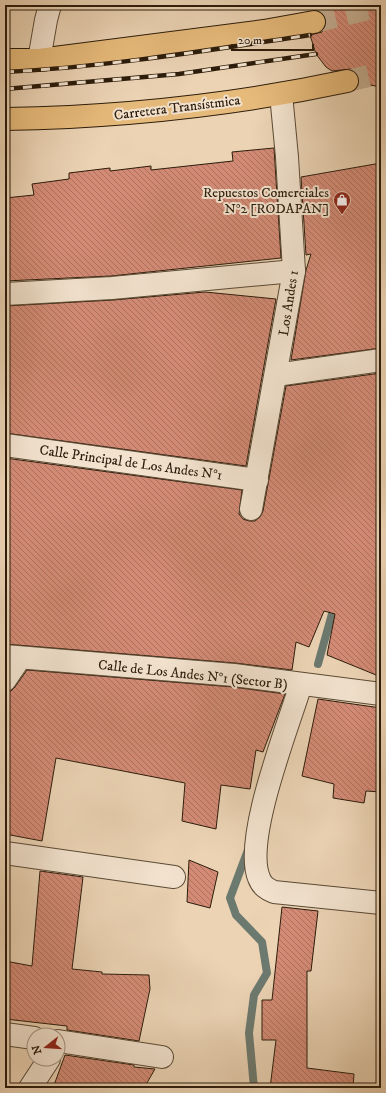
<svg xmlns="http://www.w3.org/2000/svg" width="386" height="1093" font-family="'IM FELL DW Pica',serif">
	<defs>
		<pattern id="building-back-hatch" width="6" height="6" patternUnits="userSpaceOnUse"><rect width="6" height="6" fill="#d48b76"/><path d="M-1 5l2 2M0 0l6 6M5-1l2 2" fill="none" stroke="#ac715f"/></pattern>
	</defs>
	<rect width="100%" height="100%" fill="#ebd3b4"/>
	<filter id="stains"><feTurbulence type="fractalNoise" baseFrequency=".005" numOctaves="4"/><feColorMatrix values="0 0 0 0 .2 0 0 0 0 .09 0 0 0 0 .02 0 0 0 .5 -.17"/></filter>
	<radialGradient id="worn" r=".72"><stop offset=".6" stop-color="#630" stop-opacity="0"/><stop offset="1" stop-color="#630" stop-opacity=".3"/></radialGradient>
	<g fill="none" stroke-linecap="round" stroke-linejoin="round">
		<g stroke="#6c796f" stroke-width="8">
			<path d="M318,664L335,603"/>
			<path d="M248,850L230,898L236,915L262,942L267,973L254,995L249,1033L254,1088"/>
		</g>
	</g>
	<g fill="url(#building-back-hatch)" stroke="#2b1c0b">
		<path d="M324,5H381V87L359,83L357,73L351,69L332,71L326,67L316,54L310,35L322,32L326,27V19L320,12Z"/>
		<path d="M274,148L281,258L111,276L5,281V198L34,195L32,184L69,179V173L110,168V171L151,166V170L233,161L232,152Z"/>
		<path d="M381,163V348L291,360L306,270L311,254L306,255L301,177Z"/>
		<path d="M205,292L276,299L246,466L5,433V306L113,300Z"/>
		<path d="M381,373V677L327,655L335,614L324,611L309,647L296,642L292,670L235,663L5,644V458L242,490L239,514L243,519L249,521H255L260,517L263,511L286,386Z"/>
		<path d="M27,670L233,687L285,694L263,752L256,750L250,789L221,785L216,829L182,821L185,783L56,758L42,841L5,834V692L11,691L15,687Z"/>
		<path d="M318,699L381,708V792L366,791L364,803L333,798L334,784L302,776Z"/>
		<path d="M189,860L218,872L210,908L187,902Z"/>
		<path d="M40,871L83,877L72,969L102,972V974L149,975L150,989L139,1041L67,1030V1026L5,1019V961L32,966Z"/>
		<path d="M282,907L318,911L311,971H307V1068L354,1074L353,1088H270L276,1040H262V1000H272Z"/>
		<path d="M65,1055L134,1065V1067L155,1069L144,1088H53Z"/>
	</g>
	<g fill="none" stroke-linecap="round" stroke-linejoin="round">
		<g stroke="#c5ae92" stroke-width="22" stroke-dasharray="22 11" stroke-linecap="butt">
			<path d="M314,22L381,6"/>
			<path d="M347,81L381,73"/>
		</g>
		<g stroke="#5b4a35" stroke-width="24">
			<g id="minor">
				<path d="M39,60L46,20L50,5"/>
				<path d="M5,294L112,288L294,271"/>
				<path d="M5,445L257,480"/>
				<path d="M5,656L234,675L381,694"/>
				<path d="M5,680L20,658"/>
				<path d="M301,684C288,727 243,839 259,878C262,886 267,889 274,892L381,903"/>
				<path d="M5,853L174,877"/>
				<path d="M5,1034L34,1038"/>
				<path d="M58,1041L162,1057"/>
				<path d="M30,1088L49,1059"/>
			</g>
		</g>
		<g stroke="#5b4a35" stroke-width="24">
			<g id="tertiary">
				<path d="M276,375L381,360"/>
				<path d="M251,509L294,271L287,157L281,94"/>
			</g>
		</g>
		<g stroke="#2b1c0b" stroke-width="24">
			<g id="primary">
				<path d="M5,60H39L264,31L314,22"/>
				<path d="M5,119C120,117 235,105 347,81"/>
			</g>
		</g>
		<use href="#minor" stroke="#f2e2ce" stroke-width="22"/>
		<use href="#tertiary" stroke="#f2e2ce" stroke-width="22"/>
		<use href="#primary" stroke="#e6ba7a" stroke-width="22"/>
		<g stroke="#2b1c0b" stroke-width="4.5">
			<g id="rail">
				<path d="M5,72C107,67 209,50 310,35"/>
				<path d="M5,89L179,74L316,54"/>
			</g>
		</g>
		<use href="#rail" stroke="#f2e2ce" stroke-width="3" stroke-dasharray="9" stroke-linecap="butt"/>
	</g>
	<defs>
		<g id="shop-pin" transform="scale(0.9)"><path d="M0 17L-7.5 6A9.5 9.5 0 1 1 7.5 6Z" fill="#8f2418" stroke="#f2e2ce"/><path d="M-5-2.5h2.3a2.7 3.5 0 0 1 5.4 0H5L5.5 6h-11ZM-1.5-2.5h3a1.5 2.3 0 0 0-3 0Z" fill="#fff"/></g>
	</defs>
	<g fill-rule="evenodd">
		<use href="#shop-pin" x="342" y="200"/>
	</g>
	<g text-anchor="middle" stroke-width="4" stroke-linejoin="round" paint-order="stroke">
		<g font-size="14" fill="#2b1c0b" stroke="#f2e2ce">
			<text transform="translate(177 107) rotate(-7)" y="5">Carretera Transístmica</text>
			<text transform="translate(288 303) rotate(-81)" y="5">Los Andes 1</text>
			<text transform="translate(131 462) rotate(8)" y="5">Calle Principal de Los Andes N°1</text>
			<text transform="translate(193 674) rotate(6)" y="5">Calle de Los Andes N°1 (Sector B)</text>
		</g>
		<g font-size="14" fill="#2b1c0b" stroke="#f2e2ce" text-anchor="end">
			<text x="329" y="197">Repuestos Comerciales<tspan x="329" dy="16">N°2 [RODAPAN]</tspan></text>
		</g>
	</g>
	<rect width="386" height="1093" fill="none" stroke="#ebd3b4" stroke-width="20"/>
	<rect x="6" y="6" width="374" height="1081" fill="none" stroke="#2b1c0b" stroke-width="2"/>
	<rect x="10" y="10" width="366" height="1073" fill="none" stroke="#2b1c0b"/>
	<g transform="translate(46 1047) rotate(253)"><circle r="19" fill="#f2e2ce" stroke="#a29380"/>
	<path d="M0-3L7 15L0 10L-7 15Z" fill="#8f2418"/>
	<text y="-6" font-size="11" font-weight="bold" text-anchor="middle" fill="#2b1c0b">N</text>
	</g>
	<path d="M232 44v6h81v-6" fill="none" stroke="#2b1c0b" stroke-width="2"/>
	<text x="238" y="44" font-size="12" fill="#2b1c0b" stroke="#f2e2ce" stroke-width="3" paint-order="stroke">20 m</text>
	<rect width="100%" height="100%" filter="url(#stains)"/>
	<rect width="100%" height="100%" fill="url(#worn)"/>
</svg>
